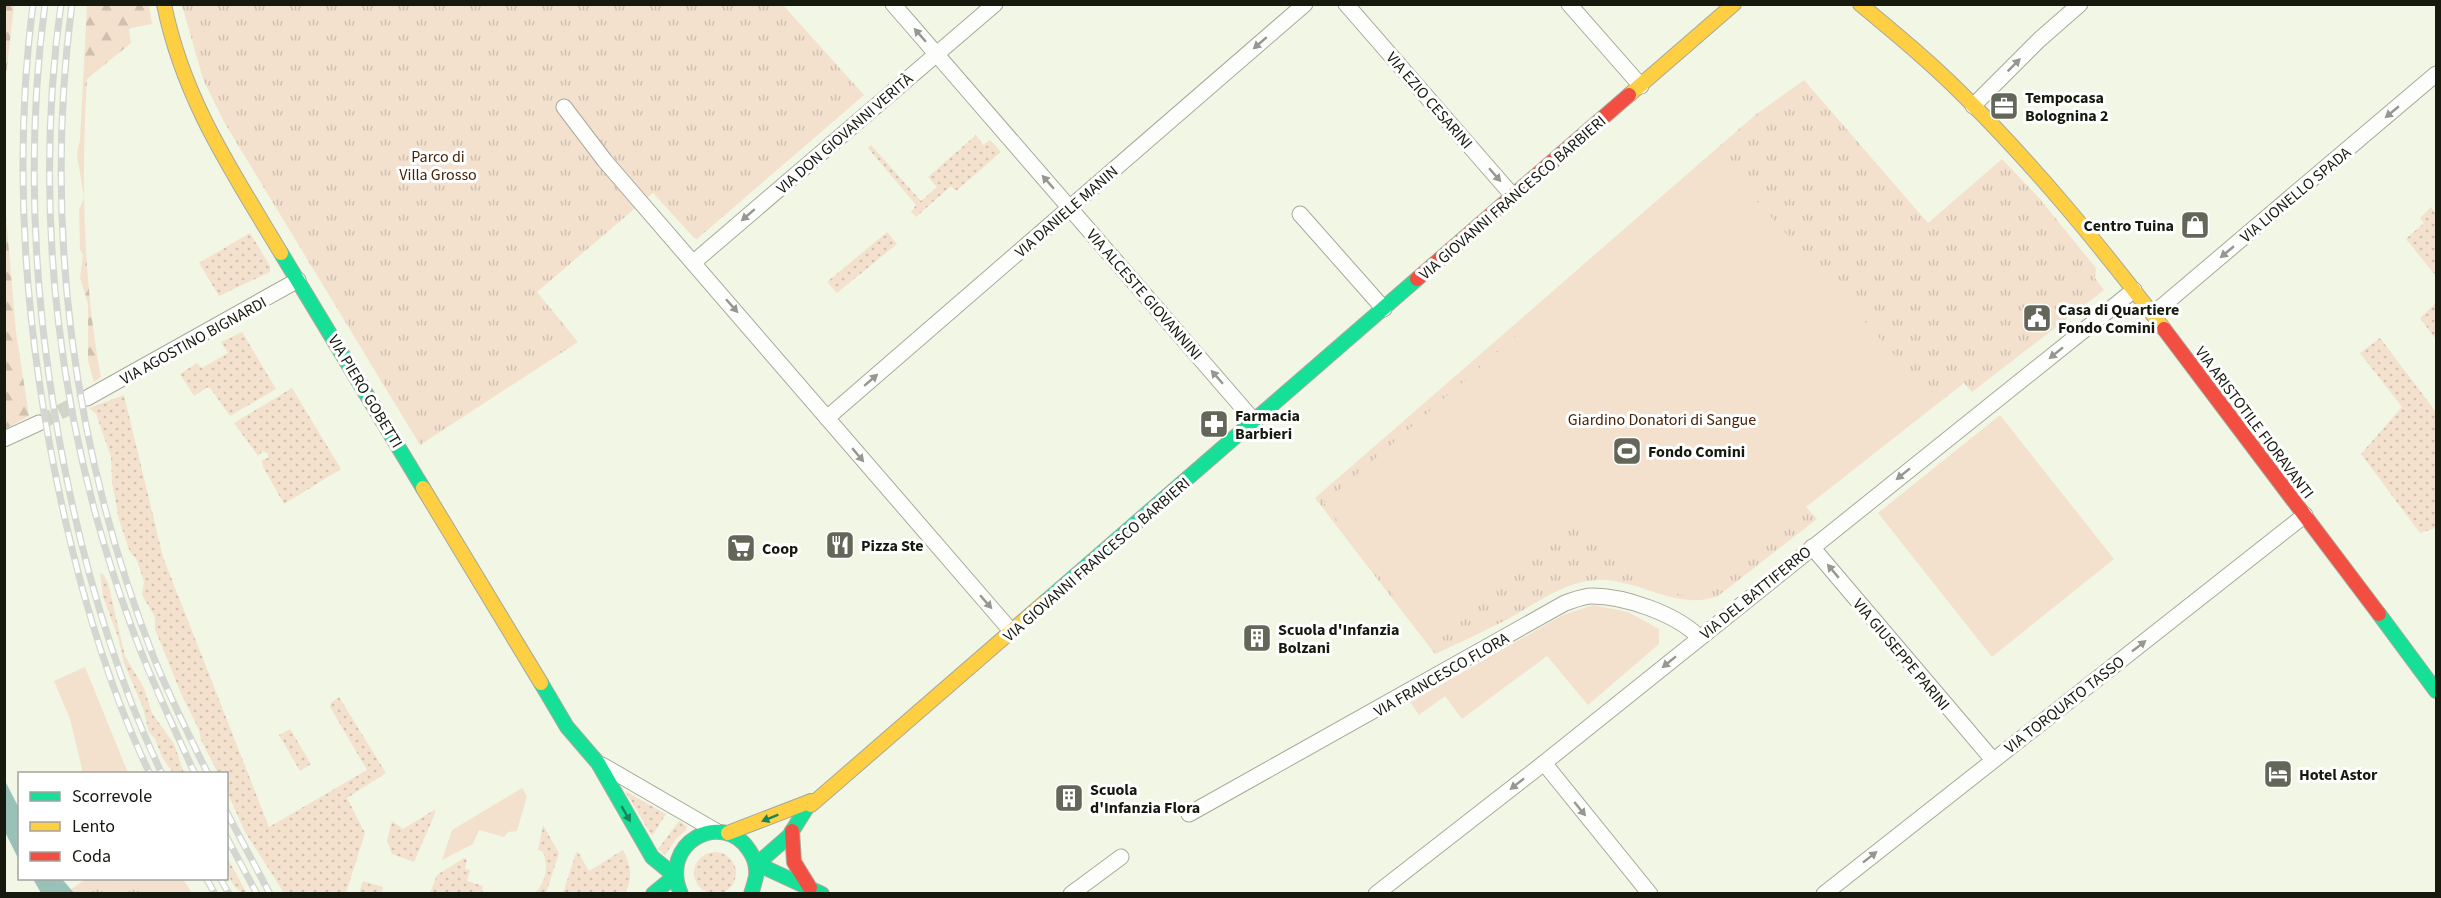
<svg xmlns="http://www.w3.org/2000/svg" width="2441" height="898" font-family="'Source Sans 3',sans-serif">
	<defs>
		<pattern id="grass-dots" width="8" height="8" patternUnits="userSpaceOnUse" patternTransform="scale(1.5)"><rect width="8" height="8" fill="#f3e1ce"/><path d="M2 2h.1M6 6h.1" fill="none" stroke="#d0c0b0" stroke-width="1.8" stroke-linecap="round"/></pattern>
		<pattern id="forest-firs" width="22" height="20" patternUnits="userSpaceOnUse" patternTransform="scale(1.5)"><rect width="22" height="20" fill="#f3e1ce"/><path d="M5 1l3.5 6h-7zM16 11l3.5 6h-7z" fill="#d0c0b0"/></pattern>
		<pattern id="park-tufts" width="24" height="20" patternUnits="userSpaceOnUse" patternTransform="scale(1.5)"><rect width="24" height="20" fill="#f3e1ce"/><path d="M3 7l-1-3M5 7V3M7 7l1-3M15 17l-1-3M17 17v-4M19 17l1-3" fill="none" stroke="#d0c0b0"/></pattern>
	</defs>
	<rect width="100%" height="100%" fill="#f2f6e5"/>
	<g fill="url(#grass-dots)">
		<path d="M976,135L983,145L990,140L1001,152L956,191L951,186L916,217L911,212L916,205L868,148L871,145L921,201L937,187L928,177Z"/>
		<path d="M2431,207L2436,214V276L2406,239L2424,223L2420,218Z"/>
		<path d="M887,232L897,244L837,293L827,282Z"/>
		<path d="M250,233L270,266V272L219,296L199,263Z"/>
		<path d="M2436,303V340L2420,318Z"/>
		<path d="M242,332L276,389L230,416L211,389L208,387L194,396L180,374L197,363L202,368L228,353L221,342Z"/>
		<path d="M2380,338L2436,412V528L2420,533L2361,454L2402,407L2360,353Z"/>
		<path d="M292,388L341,469L284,504L263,467L262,460L268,458V454L263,451L258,456L234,423Z"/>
		<path d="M124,395L163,557L269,827L367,770L330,707L331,703L339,697L386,773L347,798L365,833L346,893H284L245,832L227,792L226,774L218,773L201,740L199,730L180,691L155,629V617L142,595L144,582L137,560L130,552L119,520L112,482L111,457L96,414L89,408Z"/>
		<path d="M100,573L103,574L108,583L125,656L144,688L152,713L174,744L184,773H173L162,757L155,739L149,732L143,708L124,663L118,637L103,597Z"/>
		<path d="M290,729L311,764L300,771L279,735Z"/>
		<path d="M625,791L666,814L652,836Z"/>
		<path d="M434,810L436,811L414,862L392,854L387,840L392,821L403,829Z"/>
		<path d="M679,821L687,826L686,830L676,839L665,855L658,849Z"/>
		<path d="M543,825L559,853L546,893H535C546,881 549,868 543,852L538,850Z"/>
		<path d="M623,850C631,864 633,880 625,893H563L576,853L578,852L589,871Z"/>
		<circle cx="715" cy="873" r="21"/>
		<path d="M227,857L246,892L244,893C230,888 226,871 227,857Z"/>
		<path d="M464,858L467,859L465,869L470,870L467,881L483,886L482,891L485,893H430L437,875Z"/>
		<path d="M363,881L383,887L382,892L384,893H359Z"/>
	</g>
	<g fill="url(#forest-firs)">
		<path d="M5,4L14,5L5,85L4,5Z"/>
		<path d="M87,5H149L152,24L131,28L129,30L131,43L87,79C81,174 83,283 101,377L94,382L88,361V304L80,278L83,255L80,250L79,210L84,198L77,154L80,139Z"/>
		<path d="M5,205L16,332L29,416L5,429Z"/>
	</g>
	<g fill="url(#park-tufts)">
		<path d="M182,5H783L864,95L697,239L694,238L653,193L537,292L578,342L420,445L224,122L203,79Z"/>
		<path d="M1804,80L1928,223L2002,159L2039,198L2096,268L2095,278L2104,290L1972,392L1964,383L1806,507L1817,519L1718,596C1678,611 1643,581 1602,580C1566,579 1536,604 1506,620C1483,632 1459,643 1435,654L1315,498L1754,116Z"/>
		<path d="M87,878L136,879L145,893L64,894Z"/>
	</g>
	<g fill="#f3e1ce">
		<path d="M1719,159L1934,399L1687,597L1636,580L1580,520L1432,646L1324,503Z"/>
		<path d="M2000,415L2114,559L1992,657L1878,513Z"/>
		<path d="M1593,605L1628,612L1659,629V644L1588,705L1547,656L1462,719L1445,696L1419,715L1410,702L1563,615Z"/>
		<path d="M85,667L128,773H83L70,719L54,681Z"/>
		<path d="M522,788L527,796L517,831L508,832L504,837L479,830L473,844L442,860L452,830Z"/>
		<path d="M136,879H183L192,893H145Z"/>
	</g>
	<g fill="#9ac1b8">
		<path d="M4,779L19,808V860L5,832Z"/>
		<path d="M33,879H62L74,893H41Z"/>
	</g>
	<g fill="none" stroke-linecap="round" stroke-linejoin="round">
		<path stroke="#d1d5c5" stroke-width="15" stroke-dasharray="15 8" stroke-linecap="butt" d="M39,423L87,398"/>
		<g stroke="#a6aa9c" stroke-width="17">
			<g id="street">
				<path d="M893,4L1255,422"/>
				<path d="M1346,4L1513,196"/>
				<path d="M1569,4L1641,86"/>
				<path d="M1973,106L2039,40L2080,4"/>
				<path d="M564,107L605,161L1012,632"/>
				<path d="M1300,214L1384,309"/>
				<path d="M694,262L995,4"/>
				<path d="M2153,314L2436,74"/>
				<path d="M87,398L298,280"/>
				<path d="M827,418L1305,4"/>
				<path d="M4,439L39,423"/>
				<path d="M1812,547L1993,760"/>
				<path d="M1544,763L1650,894"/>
				<path d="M602,765L716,831"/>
				<path d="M1189,814L1565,603C1574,600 1583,596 1592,596C1625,596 1676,614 1699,637"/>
				<path d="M1071,894L1121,857"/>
				<path d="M1376,894L1544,763L2134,290"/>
				<path d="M1824,894L2305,515"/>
			</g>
		</g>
		<g stroke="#a6aa9c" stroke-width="16">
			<g id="fast">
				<path d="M281,253L423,488"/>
				<path d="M1045,602L1417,279"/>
				<path d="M2379,614L2436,691"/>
				<path d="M541,683L567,727L598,763L652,857L675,876"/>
				<path d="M757,864L789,836L811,801"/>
				<path d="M757,864L822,894"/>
				<path d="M653,894L675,876"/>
				<path d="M681,894C658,843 722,809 749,850C754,857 757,867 756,876C755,882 753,888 751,894"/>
			</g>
		</g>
		<g stroke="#a6aa9c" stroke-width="16">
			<g id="slow">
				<path d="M164,4C183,99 232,171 281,253"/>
				<path d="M1860,4C1895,33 1930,62 1962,94C2036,167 2101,247 2164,329"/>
				<path d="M1629,95L1734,4"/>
				<path d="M423,488L541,683"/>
				<path d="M728,833L811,801V805L1045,602"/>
			</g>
		</g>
		<g stroke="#a6aa9c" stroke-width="16">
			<g id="jam">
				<path d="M1417,279L1629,95"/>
				<path d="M2164,329L2379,614"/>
				<path d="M792,831L794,862L810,888"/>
			</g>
		</g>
		<use href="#street" stroke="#fdfefb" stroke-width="15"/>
		<use href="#fast" stroke="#16e098" stroke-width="14"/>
		<use href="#slow" stroke="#ffcf43" stroke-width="14"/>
		<use href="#jam" stroke="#f24e42" stroke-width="14"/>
		<g stroke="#d4d6d1" stroke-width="7">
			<g id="rail">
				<path d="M33,4C11,176 27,352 65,519C85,607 111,693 150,774"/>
				<path d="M45,4C23,170 36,337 71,499C92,594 120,686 162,774"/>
				<path d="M61,4C32,213 59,431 132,628C150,678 173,726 195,774"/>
				<path d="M72,4C43,225 73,452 154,658C170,698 189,735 208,774"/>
				<path d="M226,811L270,894"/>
				<path d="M226,836L257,894"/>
				<path d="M206,878L215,894"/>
				<path d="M220,878L229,894"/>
			</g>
		</g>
		<use href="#rail" stroke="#fff" stroke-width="4.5" stroke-dasharray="14" stroke-linecap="butt"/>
	</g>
	<defs><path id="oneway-solid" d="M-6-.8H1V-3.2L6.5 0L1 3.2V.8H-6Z" transform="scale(1.5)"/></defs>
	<g fill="#959790">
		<use href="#oneway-solid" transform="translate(920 35) rotate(-131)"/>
		<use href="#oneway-solid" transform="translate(1260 43) rotate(139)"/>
		<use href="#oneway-solid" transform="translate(2014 65) rotate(-45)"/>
		<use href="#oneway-solid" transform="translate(2392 112) rotate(140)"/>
		<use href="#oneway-solid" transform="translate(1495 175) rotate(49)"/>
		<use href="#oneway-solid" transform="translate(1048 182) rotate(-131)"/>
		<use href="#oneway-solid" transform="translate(748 215) rotate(139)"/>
		<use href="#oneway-solid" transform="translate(2227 252) rotate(140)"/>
		<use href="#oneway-solid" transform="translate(732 306) rotate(49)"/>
		<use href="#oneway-solid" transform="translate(2056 353) rotate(141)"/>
		<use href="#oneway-solid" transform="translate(1217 377) rotate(-131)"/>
		<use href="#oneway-solid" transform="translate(871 380) rotate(-41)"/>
		<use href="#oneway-solid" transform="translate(858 455) rotate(50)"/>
		<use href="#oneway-solid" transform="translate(1903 474) rotate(141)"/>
		<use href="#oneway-solid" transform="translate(1833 571) rotate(-130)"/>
		<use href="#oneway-solid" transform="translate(986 602) rotate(49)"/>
		<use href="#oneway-solid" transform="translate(2139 646) rotate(-38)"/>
		<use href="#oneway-solid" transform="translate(1669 662) rotate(141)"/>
		<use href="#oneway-solid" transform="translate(1517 784) rotate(142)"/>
		<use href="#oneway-solid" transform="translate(1580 809) rotate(51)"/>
		<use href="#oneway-solid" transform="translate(1870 857) rotate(-38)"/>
	</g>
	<g fill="#16865a">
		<use href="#oneway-solid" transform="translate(626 814) rotate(60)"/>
		<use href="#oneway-solid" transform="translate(770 818) rotate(158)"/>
	</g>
	<defs>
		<g id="office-square" transform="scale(1.5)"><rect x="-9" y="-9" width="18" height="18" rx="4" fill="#636659" stroke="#fff"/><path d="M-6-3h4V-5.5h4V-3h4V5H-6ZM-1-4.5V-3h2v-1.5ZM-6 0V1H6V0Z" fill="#fff"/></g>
		<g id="shop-square" transform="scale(1.5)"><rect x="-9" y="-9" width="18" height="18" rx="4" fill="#636659" stroke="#fff"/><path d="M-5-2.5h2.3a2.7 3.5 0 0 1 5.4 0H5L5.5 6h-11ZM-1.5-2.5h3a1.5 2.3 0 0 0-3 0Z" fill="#fff"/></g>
		<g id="civic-square" transform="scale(1.5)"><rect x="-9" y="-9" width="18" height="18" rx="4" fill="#636659" stroke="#fff"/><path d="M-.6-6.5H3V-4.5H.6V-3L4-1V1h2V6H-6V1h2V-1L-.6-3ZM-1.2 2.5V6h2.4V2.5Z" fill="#fff"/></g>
		<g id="pharmacy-square" transform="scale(1.5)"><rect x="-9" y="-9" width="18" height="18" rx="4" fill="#636659" stroke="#fff"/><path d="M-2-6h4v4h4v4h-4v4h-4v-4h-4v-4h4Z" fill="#fff"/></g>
		<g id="stadium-square" transform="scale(1.5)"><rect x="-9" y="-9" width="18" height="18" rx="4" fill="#636659" stroke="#fff"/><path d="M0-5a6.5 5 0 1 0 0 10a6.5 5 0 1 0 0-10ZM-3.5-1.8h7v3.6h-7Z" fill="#fff"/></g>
		<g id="restaurant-square" transform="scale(1.5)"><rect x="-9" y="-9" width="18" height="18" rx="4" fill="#636659" stroke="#fff"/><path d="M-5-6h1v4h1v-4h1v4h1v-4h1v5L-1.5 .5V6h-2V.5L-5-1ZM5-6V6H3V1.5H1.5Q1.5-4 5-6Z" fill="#fff"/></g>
		<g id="supermarket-square" transform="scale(1.5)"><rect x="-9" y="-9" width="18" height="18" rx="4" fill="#636659" stroke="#fff"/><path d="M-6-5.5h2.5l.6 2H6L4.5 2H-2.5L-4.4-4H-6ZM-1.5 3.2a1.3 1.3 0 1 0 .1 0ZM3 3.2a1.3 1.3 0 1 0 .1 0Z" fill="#fff"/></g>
		<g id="building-square" transform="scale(1.5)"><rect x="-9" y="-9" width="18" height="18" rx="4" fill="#636659" stroke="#fff"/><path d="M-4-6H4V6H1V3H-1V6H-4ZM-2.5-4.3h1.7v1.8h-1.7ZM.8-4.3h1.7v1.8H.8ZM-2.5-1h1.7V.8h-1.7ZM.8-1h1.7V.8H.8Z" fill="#fff"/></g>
		<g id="hotel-square" transform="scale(1.5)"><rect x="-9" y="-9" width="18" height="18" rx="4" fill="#636659" stroke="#fff"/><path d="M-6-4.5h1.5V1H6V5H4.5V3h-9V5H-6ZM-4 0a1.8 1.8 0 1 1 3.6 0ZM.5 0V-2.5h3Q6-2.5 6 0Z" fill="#fff"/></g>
	</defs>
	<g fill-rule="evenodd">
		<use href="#office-square" x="2004" y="106"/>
		<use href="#shop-square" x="2195" y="225"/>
		<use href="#civic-square" x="2037" y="318"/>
		<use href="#pharmacy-square" x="1214" y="424"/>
		<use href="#stadium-square" x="1627" y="451"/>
		<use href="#restaurant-square" x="840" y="545"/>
		<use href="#supermarket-square" x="741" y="548"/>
		<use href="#building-square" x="1257" y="638"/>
		<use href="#hotel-square" x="2278" y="774"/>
		<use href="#building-square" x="1069" y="798"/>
	</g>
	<g text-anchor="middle" stroke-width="6" stroke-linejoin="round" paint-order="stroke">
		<g font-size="16" font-weight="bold" fill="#16190e" stroke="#fff" text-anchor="start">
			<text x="2025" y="103">Tempocasa<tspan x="2025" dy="18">Bolognina 2</tspan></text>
			<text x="2174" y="231" text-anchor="end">Centro Tuina</text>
			<text x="2058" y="315">Casa di Quartiere<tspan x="2058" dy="18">Fondo Comini</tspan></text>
			<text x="1235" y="421">Farmacia<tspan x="1235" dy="18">Barbieri</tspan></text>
			<text x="1648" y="457">Fondo Comini</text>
			<text x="861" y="551">Pizza Ste</text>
			<text x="762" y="554">Coop</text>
			<text x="1278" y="635">Scuola d'Infanzia<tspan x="1278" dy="18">Bolzani</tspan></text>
			<text x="2299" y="780">Hotel Astor</text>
			<text x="1090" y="795">Scuola<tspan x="1090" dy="18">d'Infanzia Flora</tspan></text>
		</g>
		<g font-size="16" fill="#16190e" stroke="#fff">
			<text transform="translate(1430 100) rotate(49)" y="6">VIA EZIO CESARINI</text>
			<text transform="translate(844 133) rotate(-41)" y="6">VIA DON GIOVANNI VERITÀ</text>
			<text transform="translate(2295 194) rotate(-40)" y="6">VIA LIONELLO SPADA</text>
			<text transform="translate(1512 197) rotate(-41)" y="6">VIA GIOVANNI FRANCESCO BARBIERI</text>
			<text transform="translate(1066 211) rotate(-41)" y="6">VIA DANIELE MANIN</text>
			<text transform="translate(1145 294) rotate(49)" y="6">VIA ALCESTE GIOVANNINI</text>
			<text transform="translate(193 340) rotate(-29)" y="6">VIA AGOSTINO BIGNARDI</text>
			<text transform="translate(366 391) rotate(59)" y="6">VIA PIERO GOBETTI</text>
			<text transform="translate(2255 422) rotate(53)" y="6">VIA ARISTOTILE FIORAVANTI</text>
			<text transform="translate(1096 559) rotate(-41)" y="6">VIA GIOVANNI FRANCESCO BARBIERI</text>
			<text transform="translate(1755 592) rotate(-39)" y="6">VIA DEL BATTIFERRO</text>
			<text transform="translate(1902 654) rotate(50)" y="6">VIA GIUSEPPE PARINI</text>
			<text transform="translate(1441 674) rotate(-30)" y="6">VIA FRANCESCO FLORA</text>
			<text transform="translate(2064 704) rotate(-38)" y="6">VIA TORQUATO TASSO</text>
		</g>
		<g font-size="16" fill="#492206" stroke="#fff">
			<text x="438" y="162">Parco di<tspan x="438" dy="18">Villa Grosso</tspan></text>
			<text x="1662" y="425">Giardino Donatori di Sangue</text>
		</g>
	</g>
	<rect width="2441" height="898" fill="none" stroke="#16190e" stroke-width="12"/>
	<rect x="18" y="772" width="210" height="108" fill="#ffffff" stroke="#a2a39f" stroke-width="1.5"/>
	<rect x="30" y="792" width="30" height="9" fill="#16e098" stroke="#a2a39f" stroke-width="1.5"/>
	<text x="72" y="802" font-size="18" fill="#16190e">Scorrevole</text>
	<rect x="30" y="822" width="30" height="9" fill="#ffcf43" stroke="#a2a39f" stroke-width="1.5"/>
	<text x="72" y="832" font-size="18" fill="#16190e">Lento</text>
	<rect x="30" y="852" width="30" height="9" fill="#f24e42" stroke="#a2a39f" stroke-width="1.5"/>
	<text x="72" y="862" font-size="18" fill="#16190e">Coda</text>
</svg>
